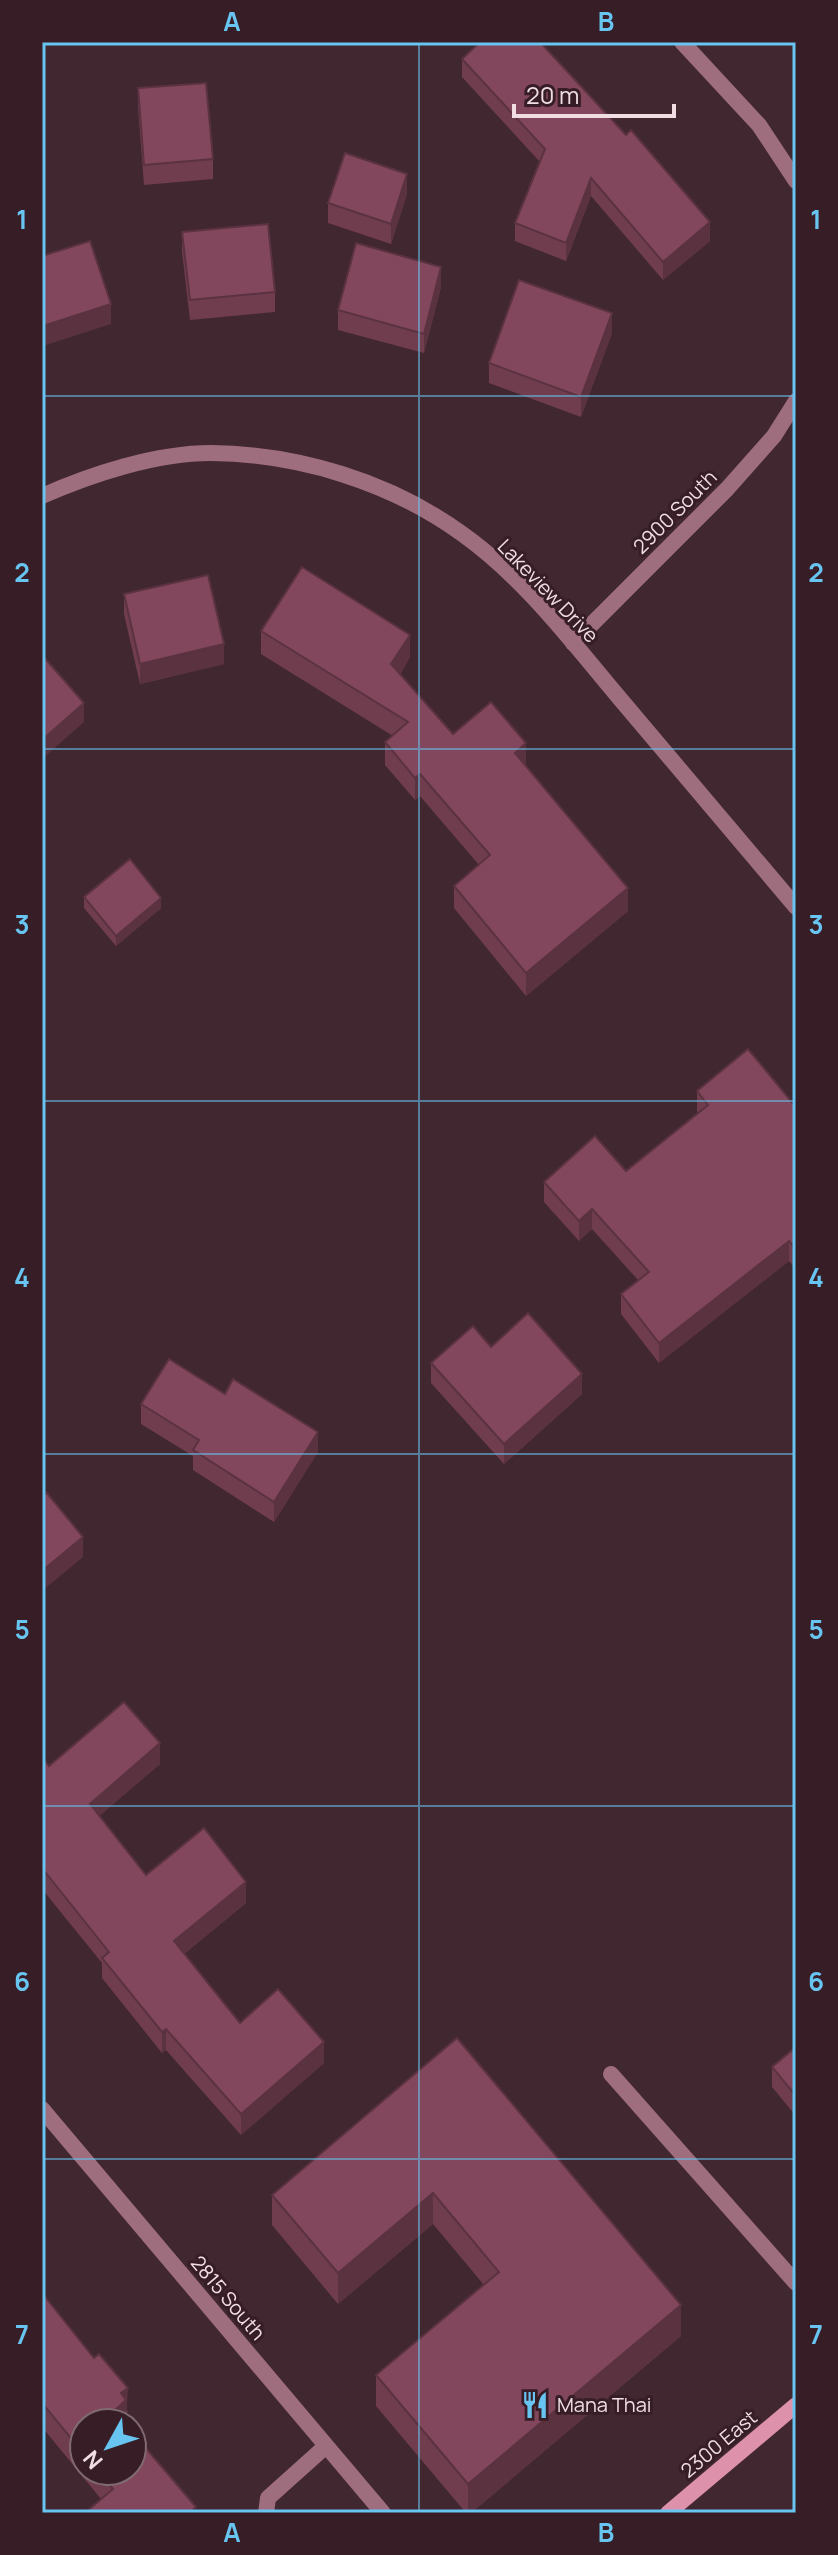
<svg xmlns="http://www.w3.org/2000/svg" width="838" height="2555" font-family="Manrope,sans-serif">
	<rect width="100%" height="100%" fill="#412730"/>
	<g fill="none" stroke-linecap="round" stroke-linejoin="round">
		<g stroke="#9f6e7e" stroke-width="16">
			<path d="M611,2074L796,2283"/>
			<path d="M266,2513L268,2498L326,2446"/>
		</g>
		<g stroke="#9f6e7e" stroke-width="16">
			<path d="M682,42L759,125L796,181"/>
			<path d="M42,496C92,474 156,453 211,453C299,454 390,482 461,533C522,576 569,638 616,694C676,765 736,836 796,907"/>
			<path d="M573,643L727,489L774,436L796,401"/>
			<path d="M42,2109L383,2513"/>
		</g>
		<path stroke="#de91ab" stroke-width="16" d="M668,2513L796,2405"/>
	</g>
	<g fill="#703d4f">
		<path d="M462,59L710,241L663,280L591,196L566,261L515,241V223L540,162L462,77Z"/>
		<path d="M138,88L213,159V179L144,185L138,108Z"/>
		<path d="M407,194L391,244L328,223V203Z"/>
		<path d="M182,232L275,292V312L190,320L182,252Z"/>
		<path d="M441,287L424,353L338,330V310Z"/>
		<path d="M612,333L581,417L489,383V363Z"/>
		<path d="M124,594L224,664L140,684L124,614Z"/>
		<path d="M261,631L410,657L400,674L453,734L526,766L628,911L526,996L454,908V886L479,865L420,796L415,800L385,765V742L393,736L261,654Z"/>
		<path d="M84,897L161,908L116,946L84,908Z"/>
		<path d="M697,1091L796,1107V1269L789,1261L659,1363L621,1314V1294L638,1280L592,1229L579,1241L544,1202V1182L626,1171L698,1113L697,1111Z"/>
		<path d="M491,1347L582,1394L504,1464L431,1383V1363Z"/>
		<path d="M141,1404L318,1452L274,1522L193,1470V1456L141,1424Z"/>
		<path d="M42,1757L49,1766L160,1764L99,1816L146,1875L246,1903L184,1954L240,2023L324,2063L241,2135L166,2050L162,2053L102,1978V1963L42,1889Z"/>
		<path d="M457,2038L681,2336L471,2513H466L376,2406V2375L484,2285L433,2224L338,2304L272,2225V2195Z"/>
		<path d="M796,2047V2116L772,2087V2067Z"/>
		<path d="M42,2279L44,2296L128,2412L126,2413V2423H84V2471H132L196,2513L101,2499L42,2427Z"/>
	</g>
	<g fill="#5b3240">
		<path d="M407,174V194L391,244V224Z"/>
		<path d="M591,178V196L566,261V243Z"/>
		<path d="M710,222V241L663,280V262Z"/>
		<path d="M441,267V287L424,353V334Z"/>
		<path d="M111,304V324L43,346V326Z"/>
		<path d="M612,313V333L581,417V397Z"/>
		<path d="M410,635V657L391,687V664Z"/>
		<path d="M224,644V664L140,684V664Z"/>
		<path d="M84,703V722L42,759V740Z"/>
		<path d="M526,743V766L515,753Z"/>
		<path d="M420,774V796L415,800V778Z"/>
		<path d="M628,888V911L526,996V973Z"/>
		<path d="M161,898V908L116,946V936Z"/>
		<path d="M592,1209V1229L579,1241V1221Z"/>
		<path d="M789,1241V1261L659,1363V1343Z"/>
		<path d="M582,1374V1394L504,1464V1444Z"/>
		<path d="M318,1432V1452L274,1522V1502Z"/>
		<path d="M83,1537V1557L42,1591V1571Z"/>
		<path d="M160,1743V1764L90,1824V1804Z"/>
		<path d="M246,1882V1903L174,1962V1941Z"/>
		<path d="M166,2029V2050L162,2053V2032Z"/>
		<path d="M324,2042V2063L241,2135V2114Z"/>
		<path d="M433,2193V2224L338,2304V2273Z"/>
		<path d="M44,2281V2305L42,2307V2283Z"/>
		<path d="M681,2305V2336L471,2513H468V2484Z"/>
		<path d="M128,2388L126,2423H114V2411L121,2393Z"/>
	</g>
	<g fill="#82475c" stroke="#5b3240" stroke-width="2">
		<path d="M480,42H540L626,135L631,130L710,222L663,262L591,178L566,243L515,223L545,149L462,59Z"/>
		<path d="M206,83L213,159L144,165L138,88Z"/>
		<path d="M345,153L407,174L391,224L328,203Z"/>
		<path d="M268,224L275,292L190,300L182,232Z"/>
		<path d="M90,241L111,304L43,326L42,256Z"/>
		<path d="M356,243L441,267L424,334L338,310Z"/>
		<path d="M519,280L612,313L581,397L489,363Z"/>
		<path d="M302,567L410,635L391,664L453,734L491,702L526,743L515,753L628,888L526,973L454,886L490,855L420,774L415,778L385,742L408,722L261,631Z"/>
		<path d="M208,575L224,644L140,664L124,594Z"/>
		<path d="M42,655L84,703L42,740Z"/>
		<path d="M130,859L161,898L116,936L84,897Z"/>
		<path d="M748,1049L796,1107V1249L789,1241L659,1343L621,1294L649,1272L592,1209L579,1221L544,1182L595,1136L626,1171L708,1105L697,1091Z"/>
		<path d="M528,1313L582,1374L504,1444L431,1363L473,1326L491,1347Z"/>
		<path d="M169,1359L225,1394L233,1379L318,1432L274,1502L193,1450L199,1440L141,1404Z"/>
		<path d="M46,1492L83,1537L42,1571V1496Z"/>
		<path d="M124,1702L160,1743L90,1804L146,1875L204,1828L246,1882L174,1941L240,2023L278,1989L324,2042L241,2114L166,2029L162,2032L102,1958L109,1952L42,1868V1757L49,1766Z"/>
		<path d="M457,2038L681,2305L468,2484L376,2375L499,2272L433,2193L338,2273L272,2195Z"/>
		<path d="M796,2047V2096L772,2067Z"/>
		<path d="M42,2293L94,2358L99,2354L128,2388L121,2393L126,2400L114,2411L124,2423H84V2454L42,2403Z"/>
		<path d="M132,2432L196,2507L189,2513H85L113,2489L98,2471H132Z"/>
	</g>
	<path fill="none" stroke="#68c4f0" stroke-width="2" stroke-opacity="0.55" d="M419,42V2513M42,396H796M42,749H796M42,1101H796M42,1454H796M42,1806H796M42,2159H796"/>
	<defs>
		<g id="restaurant-bare" transform="scale(2.16)"><path d="M-5-6h1v4h1v-4h1v4h1v-4h1v5L-1.5 .5V6h-2V.5L-5-1ZM5-6V6H3V1.5H1.5Q1.5-4 5-6Z" fill="#68c4f0" stroke="#361d26" stroke-width="2.5" paint-order="stroke"/></g>
	</defs>
	<g fill-rule="evenodd">
		<use href="#restaurant-bare" x="535" y="2405"/>
	</g>
	<g text-anchor="middle" stroke-width="6" stroke-linejoin="round" paint-order="stroke">
		<g font-size="20" fill="#f0dee3" stroke="#361d26">
			<text transform="translate(675 512) rotate(-45)" y="7">2900 South</text>
			<text transform="translate(548 591) rotate(46)" y="7">Lakeview Drive</text>
			<text transform="translate(228 2298) rotate(50)" y="7">2815 South</text>
			<text transform="translate(719 2444) rotate(-40)" y="7">2300 East</text>
		</g>
		<g font-size="20" fill="#f0dee3" stroke="#361d26" text-anchor="start">
			<text x="557" y="2412">Mana Thai</text>
		</g>
	</g>
	<rect width="838" height="2555" fill="none" stroke="#361d26" stroke-width="88"/>
	<g transform="translate(108 2447) rotate(230)"><circle r="38" fill="#361d26" stroke="#806a72" stroke-width="2"/>
	<path d="M0-6L14 30L0 20L-14 30Z" fill="#68c4f0"/>
	<text y="-12" font-size="22" font-weight="bold" text-anchor="middle" fill="#f0dee3">N</text>
	</g>
	<path d="M514 104v12h160v-12" fill="none" stroke="#f0dee3" stroke-width="4"/>
	<text x="526" y="104" font-size="24" fill="#f0dee3" stroke="#361d26" stroke-width="6" paint-order="stroke">20 m</text>
	<rect x="44" y="44" width="750" height="2467" fill="none" stroke="#68c4f0" stroke-width="3"/>
	<g font-size="26" text-anchor="middle" font-weight="bold" fill="#68c4f0">
		<text x="232" y="31">A</text>
		<text x="606" y="31">B</text>
		<text x="22" y="229">1</text>
		<text x="816" y="229">1</text>
		<text x="22" y="582">2</text>
		<text x="816" y="582">2</text>
		<text x="22" y="934">3</text>
		<text x="816" y="934">3</text>
		<text x="22" y="1287">4</text>
		<text x="816" y="1287">4</text>
		<text x="22" y="1639">5</text>
		<text x="816" y="1639">5</text>
		<text x="22" y="1991">6</text>
		<text x="816" y="1991">6</text>
		<text x="22" y="2344">7</text>
		<text x="816" y="2344">7</text>
		<text x="232" y="2542">A</text>
		<text x="606" y="2542">B</text>
	</g>
</svg>
